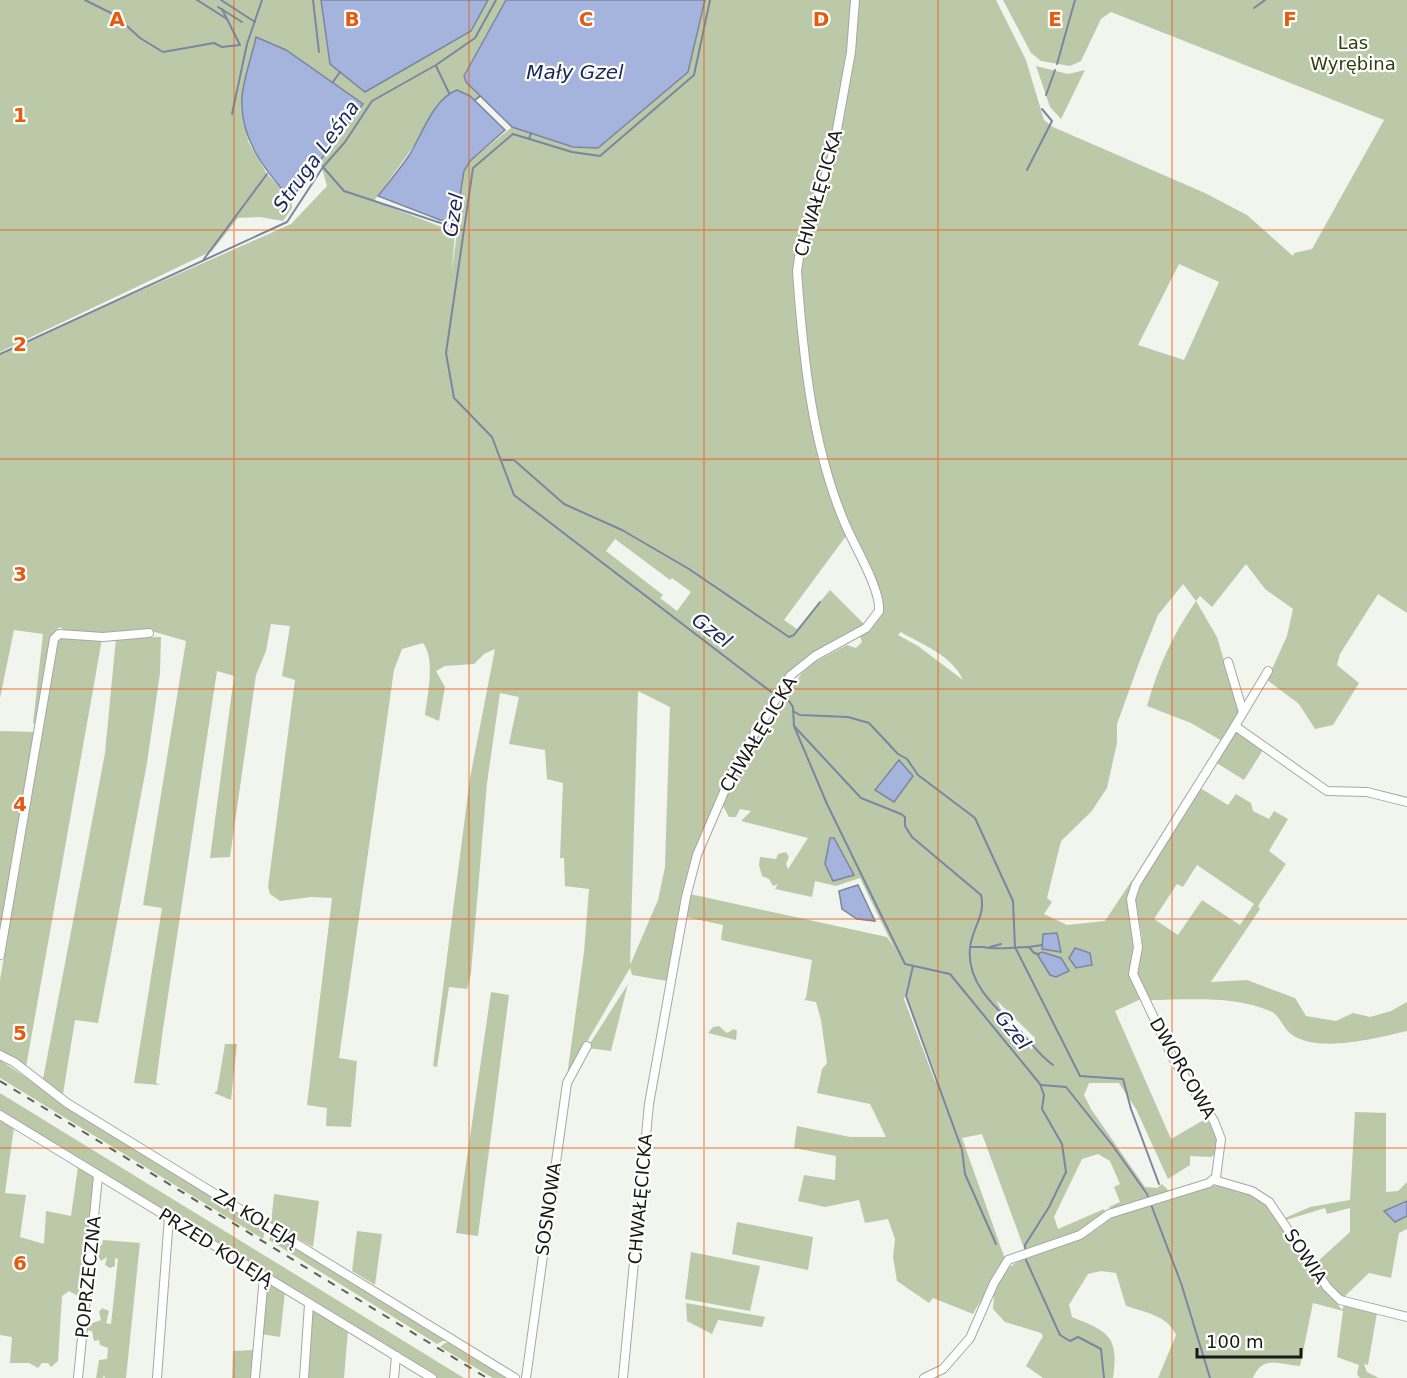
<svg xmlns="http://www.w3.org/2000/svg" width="1407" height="1378" viewBox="0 0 1407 1378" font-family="'DejaVu Sans',sans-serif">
<rect width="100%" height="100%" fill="#f2f5ee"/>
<!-- green -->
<g fill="#bcc9a9" fill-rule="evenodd">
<path d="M0,0H321L330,64L365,92L471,31L488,0H506L464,76L466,82L480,96L475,100L470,96L421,136L374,201L455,232L452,271L458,224L456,221L464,171L470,161L512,127L573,147L688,72L705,0H996L1026,60L1044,120L1053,127L1205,193L1247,215L1293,256L1294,253L1312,249L1384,120L1111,12L1101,19L1081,61L1070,66L1041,61L1031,53L1003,0H1407V613L1378,594L1340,654L1337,665L1359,683L1333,725L1315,729L1299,704L1267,680L1287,636L1293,609L1265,589L1246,564L1212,607L1200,596L1196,601L1217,637L1239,711L1222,741L1191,723L1147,706C1158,667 1173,634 1196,601L1183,584L1158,615L1139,663L1117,724V743L1107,788L1091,812L1061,841L1047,898L1052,902L1044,914L1067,925L1105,921L1132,880L1130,897L1134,936L1131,977L1141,999L1115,1011L1171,1139L1207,1118L1217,1139V1153L1211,1157L1190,1156V1165L1168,1179L1136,1109L1119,1083H1089L1084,1095L1091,1109L1145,1187L1157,1188L1162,1184L1170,1192L1112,1211L1109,1207L1120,1202L1114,1187L1120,1184L1110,1161L1098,1154L1082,1159L1054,1217L1058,1229L1104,1209L1105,1215L1081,1232L1025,1251L982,1134L962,1138L1005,1259L973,1314L933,1298L929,1303L897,1281L893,1257L895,1239L888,1219L865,1223L859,1200L825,1207L798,1201L804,1175L835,1180L836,1156L794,1148L797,1126L850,1137H886L870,1104L817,1093L822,1069L827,1063L821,1020L816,1002L804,1000L806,998L812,960L721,940L723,925L686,917L690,894L887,937L894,948L860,878L836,886L815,881L812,897L775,889L778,884L773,886L769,879L762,876L759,865L760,857L776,859L778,854L786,852L789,857L786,864L788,869L808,838L741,821L751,811L740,809L736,817H729L722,804L744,757L802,673L815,662L847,645L856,648L862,642L860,636L876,621L880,611L849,532L784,620L797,629L830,590L867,627L792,672L753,731L689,876L667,981L632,975L630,968L567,1076L584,952L589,889L565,886L564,858H560L563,783L547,779L545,750L509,744L519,697L500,693L487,783L471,973L467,989L449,987L437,1067L433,1066L470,778L495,649L484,654L474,664L445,666L436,671L445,687L439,721L425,715C427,696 436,660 423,643L402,649L394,670L339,1058L357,1061L351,1127L326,1126L327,1108L307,1105L332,898L311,897L280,901L270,894L268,887L295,680L282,676L290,626L271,624L266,651L256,675L230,857L210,858L234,676L217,671L163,1029L156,1083L160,1085L134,1083L162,908L143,905L186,641L148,630L115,635L66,632L60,627L55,631L57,635L36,725L33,723L43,634L14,630L0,698V353L291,224L327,186L320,162L362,105L286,50L256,37L242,97L248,141L267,174L291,199L292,208L283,221L260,217L238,218L212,251L0,352ZM1179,264L1219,282L1184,360L1138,345ZM615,539L670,580L672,578L691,592L677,611L660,598L663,595L606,551ZM901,632C922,645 952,655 963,680L918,646L898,635ZM638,691L670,707L665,867L658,900L630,965ZM899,760L894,801L875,791ZM912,968L906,996L939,1082L935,1081L904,999ZM996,1000L1035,1038L1032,1050L1012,1029Z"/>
<path d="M1036,66L1068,74L1085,70L1061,119L1050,107Z"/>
<path d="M161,637L160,673L147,763L98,1023L75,1020L63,1094L43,1079L105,753L116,638Z"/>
<path d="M58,639H102L26,1067L0,1051V980Z"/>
<path d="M0,731L36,732L0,937Z"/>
<path d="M1236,731L1263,750L1244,780L1215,762Z"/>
<path d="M1200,788L1228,805L1236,794L1251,803L1253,811L1269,819L1274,811L1288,819L1269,851L1286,864L1258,906L1260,909L1211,982L1247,980L1295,998L1306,1016L1336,1021L1353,1013L1370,1017L1391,1011L1407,1002V1031C1377,1038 1317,1054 1291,1034C1283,1028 1279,1014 1270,1011C1233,995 1187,1000 1148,1000L1137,977L1142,937L1135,900L1141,880ZM1197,865L1254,904L1240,925L1202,900L1178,935L1154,919L1177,884L1183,887Z"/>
<path d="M628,984L611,1051L587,1048Z"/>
<path d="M491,992L509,995L478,1236L456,1233Z"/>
<path d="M719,1026L727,1033L734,1029L737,1031L736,1040L708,1033L713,1027Z"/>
<path d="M225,1044H237L231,1100L214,1093L217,1091Z"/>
<path d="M0,1060L96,1125L266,1227L263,1239L0,1078Z"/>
<path d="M0,1093L464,1378H435L0,1113Z"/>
<path d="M1355,1112L1386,1113V1192L1398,1191L1407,1182V1229L1399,1233L1391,1278L1369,1273L1343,1298L1330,1286L1316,1263L1350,1232V1208L1327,1214L1325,1208L1286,1220L1285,1218L1310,1207L1350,1200Z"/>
<path d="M0,1118L14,1127L5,1193L26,1195L20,1237L44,1244L46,1211L71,1216L78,1167L94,1177L83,1299L69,1291L62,1296L58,1361L51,1367L48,1363H42L38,1368L29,1363H10L12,1337L0,1335Z"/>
<path d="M1210,1185C1223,1187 1240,1187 1252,1193C1271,1201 1324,1287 1342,1310L1344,1305L1377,1313L1368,1365L1364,1364L1367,1372L1379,1378H1360L1357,1374L1359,1365L1337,1357L1343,1311L1313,1303L1300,1366C1279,1365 1263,1354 1253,1378H1158L1176,1335C1168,1316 1145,1312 1126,1306L1116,1273L1101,1271L1088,1274L1069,1305L1072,1317C1109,1332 1119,1336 1113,1378H1043L1026,1366L1043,1336L1041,1333L1005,1322L993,1309L994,1295L1003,1273L1011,1266L1028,1255L1087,1236L1110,1219L1136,1207Z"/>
<path d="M274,1194L319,1201L313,1247L271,1224Z"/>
<path d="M737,1222L813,1237L808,1270L732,1254Z"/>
<path d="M357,1231L382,1234L375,1285L352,1271Z"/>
<path d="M272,1233L447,1339L437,1344L269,1240Z"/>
<path d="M103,1240L140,1243L126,1378H105L104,1375L103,1378H96L99,1360L107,1359L108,1348L100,1345L99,1340L94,1341L92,1331L86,1330L85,1326L101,1320L99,1312L102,1308L109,1311L106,1323L111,1324L118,1259L115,1258V1266L110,1268L105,1265L107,1257L101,1261L98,1256L94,1257L93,1246L102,1245Z"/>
<path d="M691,1252L760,1266L750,1311L685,1299Z"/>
<path d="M268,1282L285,1292L280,1337L260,1334Z"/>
<path d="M686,1303L765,1317L762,1327L718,1320L712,1334L687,1321Z"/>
<path d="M310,1308L348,1330L344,1378H306Z"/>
<path d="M453,1342L510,1378H493L440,1347L445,1343Z"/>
<path d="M254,1350L252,1378H232L233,1351Z"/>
</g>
<!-- water -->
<g fill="#a5b4dd" stroke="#7b86a1" stroke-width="1.5">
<path d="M321,0H488L471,31L365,92L330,64Z"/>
<path d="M506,0H705L688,72L598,148L573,147L512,127L466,82L464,76Z"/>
<path d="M256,37L286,50L363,104L291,199C265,171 239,138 242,96C244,77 252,56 256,37Z"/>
<path d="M457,90L470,96L505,130L470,161L464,171L456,221L440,220L378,196C389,182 400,169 410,154C422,134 434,98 457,90Z"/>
<path d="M899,760L913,776L894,802L875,790Z"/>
<path d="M830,838H834L854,875L833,881L825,864Z"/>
<path d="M858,885L875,921L857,919L842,909L839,891Z"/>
<path d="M1057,933L1061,952L1042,949L1043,934Z"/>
<path d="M1075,948L1090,953L1092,965L1076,968L1069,958Z"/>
<path d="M1042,952L1061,958L1069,971L1056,977L1050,975L1037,954Z"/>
<path d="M1407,1201V1216L1395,1222L1384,1211Z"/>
</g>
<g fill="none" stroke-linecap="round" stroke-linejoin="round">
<!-- stream -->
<g stroke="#7b86a1" stroke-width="2">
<path d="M85,0L115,15L140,38L163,52L214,43L222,47L240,45L222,9"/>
<path d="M197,0L227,19"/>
<path d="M221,0L255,22"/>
<path d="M313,0L319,52"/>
<path d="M710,0L694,75L600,156L572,152L513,134L473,168L446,353L454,398L492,437L514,495L770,691L789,701L793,707L794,726L827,804L905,964L950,974L1040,1084L1044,1095L1042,1109L1062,1144L1066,1172L1049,1207L1025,1245L1026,1260L1060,1335L1070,1341L1078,1337L1101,1349L1104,1378"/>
<path d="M218,7L242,22"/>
<path d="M1254,8L1265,0"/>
<path d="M1057,64L1075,0"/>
<path d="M436,66L449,93"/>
<path d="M333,82L340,72"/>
<path d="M1046,95L1055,70"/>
<path d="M475,100L480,96"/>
<path d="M232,114L247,44L262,0"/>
<path d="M529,139L531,133"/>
<path d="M323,167L344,191L462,230"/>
<path d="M1027,170L1052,121L1042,109"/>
<path d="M204,259L267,174"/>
<path d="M0,354L287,222L323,167L345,142L372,101L436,65L475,38L496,0"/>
<path d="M503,460H514L564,504L622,530L689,569L789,637L794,635L820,602"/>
<path d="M793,711L800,715L848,717L869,723L898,754L907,759L918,775L975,818L1013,901L1015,947L1080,1076L1123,1079L1131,1109L1159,1184"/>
<path d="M794,726L861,798L901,814L905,817V826L912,837L981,895C986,916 972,927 970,948C966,984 998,1010 1021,1032C1032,1044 1040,1056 1053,1065"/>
<path d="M970,947H984"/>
<path d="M983,947C998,950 1013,947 1029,947L1034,953L1039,954"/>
<path d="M990,947L1001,944"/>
<path d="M1029,947L1042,945"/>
<path d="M913,966L906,996L962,1150L965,1174L996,1244"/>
<path d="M1041,1085L1066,1087L1113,1146L1147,1194L1181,1283L1210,1378"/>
</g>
<!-- street casing -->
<g stroke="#a5a8a1" stroke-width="10">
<g id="street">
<path d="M1228,662L1243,712"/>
<path d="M1235,726L1268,671"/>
<path d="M0,955L54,639L59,634L103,637L149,633"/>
<path d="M0,1055L14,1062L67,1103L515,1378"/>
<path d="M0,1115L432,1378"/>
<path d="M1214,1180L1252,1191L1269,1202L1327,1287L1340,1300L1407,1317"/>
<path d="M78,1378L98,1176"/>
<path d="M157,1378L169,1217"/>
<path d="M255,1378L264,1276"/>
<path d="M304,1378L309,1304"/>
<path d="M394,1378L396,1356"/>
<path d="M526,1378L567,1083L587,1046"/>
<path d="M623,1378L649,1104L686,897L697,855L736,764L790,676L815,656L866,628L879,611C881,590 855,547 846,526C812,448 803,356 797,271L801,245L832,157L851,52L855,0"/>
<path d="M924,1378L943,1369L970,1338L994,1283L1008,1260L1080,1235L1109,1214L1209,1183L1216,1177L1221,1139L1214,1121L1174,1060L1133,974L1138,947L1131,899L1136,884L1235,726L1327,791L1367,792L1407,802"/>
</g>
</g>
<!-- street -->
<use href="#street" stroke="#fff" stroke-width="8"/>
<!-- rail -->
<path stroke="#5f605c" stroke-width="2" stroke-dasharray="8 8" stroke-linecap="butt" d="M0,1081L487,1378"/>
</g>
<!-- grid -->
<path fill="none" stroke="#e8590c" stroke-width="1.5" stroke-opacity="0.55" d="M234,0V1378M469,0V1378M704,0V1378M938,0V1378M1172,0V1378M0,230H1407M0,459H1407M0,689H1407M0,919H1407M0,1148H1407"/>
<g text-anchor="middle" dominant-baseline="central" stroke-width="4.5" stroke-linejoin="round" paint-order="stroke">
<!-- park labels -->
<g font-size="18" fill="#2e3d0d" stroke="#fff">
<text x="1353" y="42">Las<tspan x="1353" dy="21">Wyrębina</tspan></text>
</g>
<!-- street labels -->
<g font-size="18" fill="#181916" stroke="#fff">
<text transform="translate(818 193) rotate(-74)">CHWAŁĘCICKA</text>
<text transform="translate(758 734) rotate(-59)">CHWAŁĘCICKA</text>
<text transform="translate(1183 1068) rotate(60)">DWORCOWA</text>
<text transform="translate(640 1199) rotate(-85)">CHWAŁĘCICKA</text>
<text transform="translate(548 1209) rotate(-82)">SOSNOWA</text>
<text transform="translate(256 1218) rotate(31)">ZA KOLEJĄ</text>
<text transform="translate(216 1247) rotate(32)">PRZED KOLEJĄ</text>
<text transform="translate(1306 1256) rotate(56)">SOWIA</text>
<text transform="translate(88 1277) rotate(-84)">POPRZECZNA</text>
</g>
<!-- water labels -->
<g font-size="20" font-style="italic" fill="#1b285a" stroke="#fff">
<text x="575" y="72">Mały Gzel</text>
<text transform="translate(316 156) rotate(-54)">Struga Leśna</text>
<text transform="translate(453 215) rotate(-81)">Gzel</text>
<text transform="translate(712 630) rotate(37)">Gzel</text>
<text transform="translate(1013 1030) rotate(51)">Gzel</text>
</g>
</g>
<g font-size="20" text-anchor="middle" font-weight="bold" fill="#e8590c" stroke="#fff" stroke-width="4.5" stroke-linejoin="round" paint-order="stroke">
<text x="117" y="26">A</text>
<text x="352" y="26">B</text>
<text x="586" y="26">C</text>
<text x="821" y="26">D</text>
<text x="1055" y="26">E</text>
<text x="1290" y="26">F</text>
<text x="20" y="122">1</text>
<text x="20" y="351">2</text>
<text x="20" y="581">3</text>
<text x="20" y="811">4</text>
<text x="20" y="1040">5</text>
<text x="20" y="1270">6</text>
</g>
<!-- scale -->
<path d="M1197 1348v9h104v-9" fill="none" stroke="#181916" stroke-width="3"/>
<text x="1206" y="1348" font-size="18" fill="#181916" stroke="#ffffff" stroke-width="4.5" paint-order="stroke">100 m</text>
</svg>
